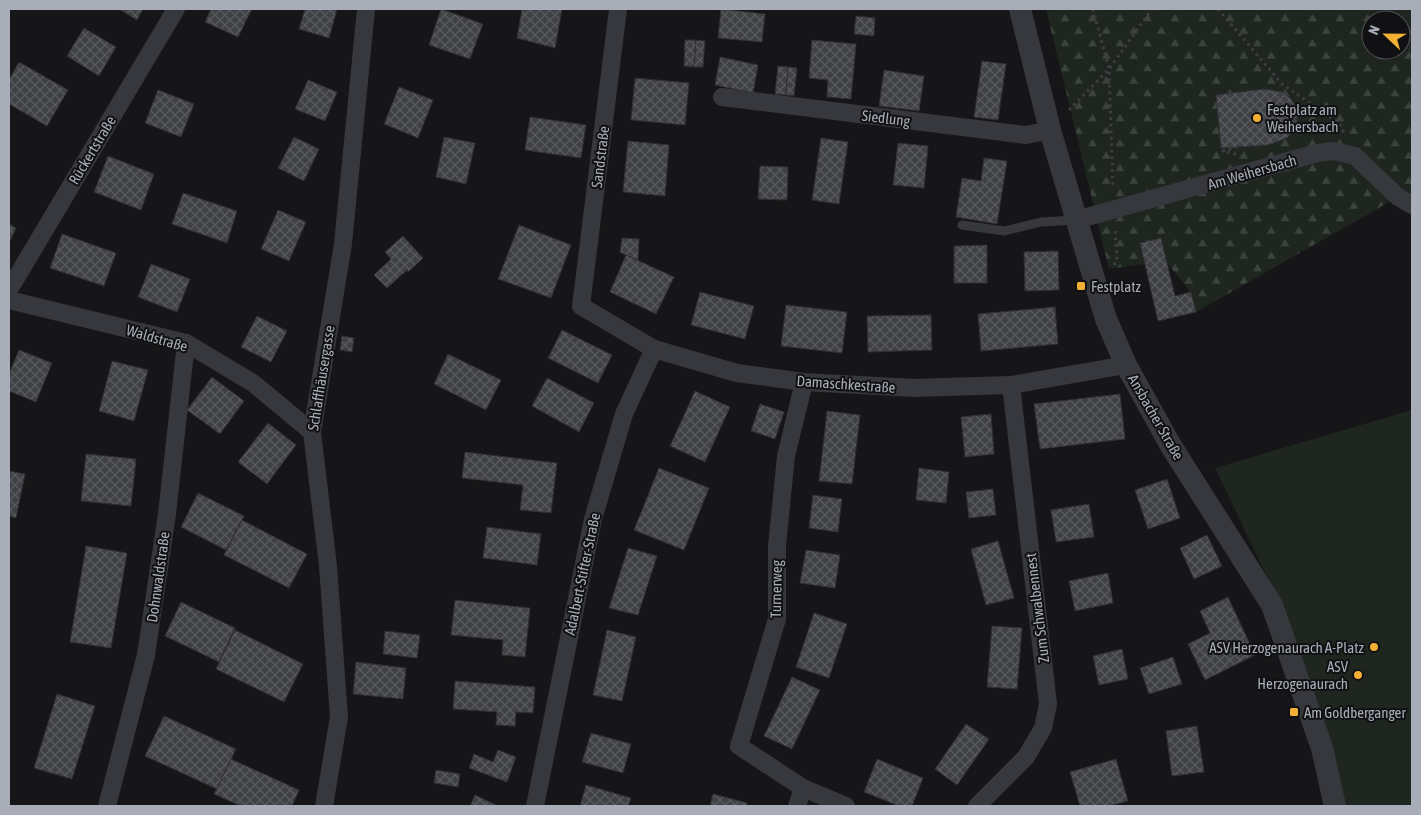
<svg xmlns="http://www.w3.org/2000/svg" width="1421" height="815" viewBox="0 0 1421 815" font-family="'Asap Condensed',sans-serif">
<defs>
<pattern id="forest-firs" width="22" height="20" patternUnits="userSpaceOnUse" patternTransform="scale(1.25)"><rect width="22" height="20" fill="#1e261f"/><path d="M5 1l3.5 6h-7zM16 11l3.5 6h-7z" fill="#3c433d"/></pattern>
<pattern id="building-cross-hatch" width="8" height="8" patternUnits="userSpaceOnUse" patternTransform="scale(1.25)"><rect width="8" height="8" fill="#404145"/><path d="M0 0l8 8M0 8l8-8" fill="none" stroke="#595a5e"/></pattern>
</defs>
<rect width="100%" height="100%" fill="#161618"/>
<!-- grass -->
<path fill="#1e261f" d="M1412,410V806H1345L1279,602L1215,468Z"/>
<!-- forest -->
<path fill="url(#forest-firs)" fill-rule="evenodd" d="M1046,9H1412V205L1398,197L1196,312L1191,292L1165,261L1109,269ZM1371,20H1401V50H1371Z"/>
<!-- building -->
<g fill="url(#building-cross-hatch)" stroke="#303034">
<path d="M119,9H143L137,20Z"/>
<path d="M211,9H252L238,37L205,22Z"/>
<path d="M305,9H337L329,38L299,29Z"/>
<path d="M441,9L483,24L470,59L429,45Z"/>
<path d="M522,9H562L555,48L517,38Z"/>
<path d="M721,9L765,14L762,42L718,38Z"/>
<path d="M856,16L875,18L874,36L854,34Z"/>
<path d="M84,28L116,47L99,76L67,56Z"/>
<path d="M685,40H696L694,67L684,66Z"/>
<path d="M696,40L705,41L703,67H694Z"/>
<path d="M812,40L856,44L851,99L827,97L828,80L809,78Z"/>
<path d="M720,57L758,65L753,93L715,85Z"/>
<path d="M982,61L1006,64L998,120L974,117Z"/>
<path d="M19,62L68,90L47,126L9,104V80Z"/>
<path d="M778,66L788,67L786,95L775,94Z"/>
<path d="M788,67L797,68L794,96L786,95Z"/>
<path d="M884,70L924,76L919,111L879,106Z"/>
<path d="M635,78L689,83L685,125L631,120Z"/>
<path d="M308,80L337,92L325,121L295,109Z"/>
<path d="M399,87L433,100L418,138L384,124Z"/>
<path d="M1264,89L1282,92L1290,98L1295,105L1297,114V123L1293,131L1287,138L1268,145L1221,148L1216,95Z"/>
<path d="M158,90L194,104L181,137L145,123Z"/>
<path d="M530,117L586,125L581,158L525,150Z"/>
<path d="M294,137L319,149L304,181L278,168Z"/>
<path d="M444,137L475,143L466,184L436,177Z"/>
<path d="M821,138L848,142L839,204L812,200Z"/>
<path d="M628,141L669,145L665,196L623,192Z"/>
<path d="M898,143L928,146L924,188L893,185Z"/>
<path d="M108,156L154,174L141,210L94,192Z"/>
<path d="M984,158L1007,161L997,224L956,217L962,178L981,181Z"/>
<path d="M760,166L788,167L787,200L758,199Z"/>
<path d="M183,193L237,211L227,243L172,224Z"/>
<path d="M278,210L306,222L289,261L261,249Z"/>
<path d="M9,224L16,228L9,243Z"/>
<path d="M519,225L571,245L551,298L498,279Z"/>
<path d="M62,234L116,253L104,286L50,268Z"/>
<path d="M403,236L423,258L408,272L407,270L387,288L374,275L391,259L385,252Z"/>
<path d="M622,238L639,239L638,261L620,252Z"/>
<path d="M1161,238L1175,296L1191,292L1196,312L1158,321L1140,243Z"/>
<path d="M987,245V283H954V246Z"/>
<path d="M1058,251L1059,290L1025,291L1024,252Z"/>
<path d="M626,255L674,277L656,314L610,292Z"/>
<path d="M151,264L190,279L177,312L138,297Z"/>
<path d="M700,292L754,306L745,339L691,325Z"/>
<path d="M786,305L847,312L842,353L781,346Z"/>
<path d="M1055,307L1058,344L981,351L978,314Z"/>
<path d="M931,315L932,350L868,352L867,316Z"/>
<path d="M257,316L287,331L271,362L241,347Z"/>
<path d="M562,330L612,355L598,383L548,358Z"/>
<path d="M342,336L354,338L352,352L340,350Z"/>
<path d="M19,350L52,363L36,402L9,391V374Z"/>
<path d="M448,354L501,380L486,410L434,384Z"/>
<path d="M112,361L148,370L134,421L99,411Z"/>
<path d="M212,377L244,401L220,434L187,410Z"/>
<path d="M547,378L594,403L579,432L532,406Z"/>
<path d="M695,391L730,407L705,462L670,446Z"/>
<path d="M1120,394L1125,439L1040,449L1034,404Z"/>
<path d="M760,404L784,412L775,439L751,431Z"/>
<path d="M827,411L860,415L852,484L819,481Z"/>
<path d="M991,414L994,454L965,457L961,417Z"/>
<path d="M268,423L296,445L267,484L238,462Z"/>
<path d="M465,452L557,463L551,513L520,510L523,485L462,478Z"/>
<path d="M86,454L136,459L131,506L81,501Z"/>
<path d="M659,468L709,488L684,550L634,530Z"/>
<path d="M919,468L949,472L946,503L916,500Z"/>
<path d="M9,471L25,474L16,518L9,516Z"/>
<path d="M1167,479L1180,518L1148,529L1135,490Z"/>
<path d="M993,489L996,515L969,518L966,492Z"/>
<path d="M198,493L244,516L226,550L181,527Z"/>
<path d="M813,495L842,499L838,532L809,528Z"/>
<path d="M1089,504L1094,537L1056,542L1051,510Z"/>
<path d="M242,520L307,554L289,588L224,555Z"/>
<path d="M487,527L541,534L537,565L483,558Z"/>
<path d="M1207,535L1222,566L1194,579L1180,548Z"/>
<path d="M998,541L1014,598L986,605L971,549Z"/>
<path d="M86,546L127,553L111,648L70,642Z"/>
<path d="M628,548L657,556L638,615L609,608Z"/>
<path d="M806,550L840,555L835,588L800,583Z"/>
<path d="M1108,573L1113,603L1075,611L1069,581Z"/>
<path d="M1228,597L1255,655L1205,680L1188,644L1210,633L1200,611Z"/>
<path d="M455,600L530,608L525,657L502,655L503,640L451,635Z"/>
<path d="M181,602L235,628L219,662L165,636Z"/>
<path d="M814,613L847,624L829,678L796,667Z"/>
<path d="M992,626L1022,628L1017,689L987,687Z"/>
<path d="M235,630L303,664L284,702L216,669Z"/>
<path d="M607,630L636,637L622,701L593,695Z"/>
<path d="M385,631L420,635L417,658L383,654Z"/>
<path d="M1122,649L1128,679L1099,685L1093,656Z"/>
<path d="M1173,657L1182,684L1149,694L1140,668Z"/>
<path d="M356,662L406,668L403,699L353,694Z"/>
<path d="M792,677L820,690L792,749L764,736Z"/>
<path d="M455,681L535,687L533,713L516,712L515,726L496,725L497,712L453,709Z"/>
<path d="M57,694L95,706L72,779L34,768Z"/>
<path d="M164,716L236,749L217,789L145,756Z"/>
<path d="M966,724L989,739L957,785L935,769Z"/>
<path d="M1197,726L1204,772L1172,776L1166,731Z"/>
<path d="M591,733L631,744L623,773L582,762Z"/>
<path d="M498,750L516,757L507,782L469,768L474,754L493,762Z"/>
<path d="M231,759L299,790L292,806H241L214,794Z"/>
<path d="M877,759L923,778L912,806H899L864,792Z"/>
<path d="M1116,759L1128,801L1109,806H1080L1070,772Z"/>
<path d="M436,770L460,774L458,787L434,783Z"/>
<path d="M586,785L631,798L628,806H580Z"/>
<path d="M713,794L747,803L746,806H710Z"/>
<path d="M475,795L498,806H470Z"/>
</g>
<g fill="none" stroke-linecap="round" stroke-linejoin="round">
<!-- path -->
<g stroke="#3d3f44" stroke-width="3" stroke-dasharray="2.5 4" stroke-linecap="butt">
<path d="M1093,9L1109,69L1113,189"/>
<path d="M1218,9L1282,84L1339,123L1344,133"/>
<path d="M1069,110L1109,69L1152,9"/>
<path d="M1236,154L1223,151L1237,147"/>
<path d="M1114,265L1117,261L1115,230"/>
</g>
<!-- service -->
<path stroke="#37383d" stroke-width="9" d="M962,225L1004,231L1041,222L1076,220"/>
<!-- minor -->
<g stroke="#37383d" stroke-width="18">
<path d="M618,9L581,306L654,349L737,373L804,382L914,388L1011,385L1126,365"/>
<path d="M722,97L1026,135L1050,130"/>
<path d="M1076,220L1317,153L1334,151L1355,156L1398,197L1412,205"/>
<path d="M9,290L176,9"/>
<path d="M9,300L186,343L253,383L312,432"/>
<path d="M803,788L846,806"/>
<path d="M107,806L146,655L167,514L186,343"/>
<path d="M324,806L339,717L328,566L312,432L343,244L366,9"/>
<path d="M535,806L593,519L624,414L654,349"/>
<path d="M797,806L803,788L739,746L777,619V546L786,456L804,382"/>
<path d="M977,806L1026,757L1043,728L1048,704L1011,385"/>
</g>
<!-- tertiary -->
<path stroke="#37383d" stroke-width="22" d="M1020,9L1050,130L1106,319L1126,365L1171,446L1272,605L1322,748L1335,806"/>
</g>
<!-- markers -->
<g fill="#f2b134" stroke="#111113" stroke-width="2">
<circle cx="1257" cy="118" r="5"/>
<rect x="1076" y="281" width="10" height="10" rx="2.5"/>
<circle cx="1374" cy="647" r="5"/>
<circle cx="1358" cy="675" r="5"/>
<rect x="1289" y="707" width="10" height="10" rx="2.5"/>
</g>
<g text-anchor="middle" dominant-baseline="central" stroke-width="4" stroke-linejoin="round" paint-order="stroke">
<!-- poi labels -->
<g font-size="15" fill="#a8adb8" stroke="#111113" text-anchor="start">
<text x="1267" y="109">Festplatz am<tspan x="1267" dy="17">Weihersbach</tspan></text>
<text x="1091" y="286">Festplatz</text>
<text x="1364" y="647" text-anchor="end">ASV Herzogenaurach A-Platz</text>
<text x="1348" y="666" text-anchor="end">ASV<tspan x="1348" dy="17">Herzogenaurach</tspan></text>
<text x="1304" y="712">Am Goldberganger</text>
</g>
<!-- street labels -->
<g font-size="15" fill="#a8adb8" stroke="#111113">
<text transform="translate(886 118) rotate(7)">Siedlung</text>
<text transform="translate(92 150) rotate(-59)">Rückertstraße</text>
<text transform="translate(600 157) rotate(-83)">Sandstraße</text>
<text transform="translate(1252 172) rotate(-16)">Am Weihersbach</text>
<text transform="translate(157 338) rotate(16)">Waldstraße</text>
<text transform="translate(321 378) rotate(-81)">Schlaffhäusergasse</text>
<text transform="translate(846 384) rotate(4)">Damaschkestraße</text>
<text transform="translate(1156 417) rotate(60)">Ansbacher Straße</text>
<text transform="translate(582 574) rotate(-78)">Adalbert-Stifter-Straße</text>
<text transform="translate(158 577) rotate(-82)">Dohnwaldstraße</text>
<text transform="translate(776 589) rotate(-89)">Turnerweg</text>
<text transform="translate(1037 608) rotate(-97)">Zum Schwalbennest</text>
</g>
</g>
<!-- border -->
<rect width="1421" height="815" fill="none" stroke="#a8adb8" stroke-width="20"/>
<!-- north arrow -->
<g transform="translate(1386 35) rotate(292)"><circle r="24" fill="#111113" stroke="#4d4f55"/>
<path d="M0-4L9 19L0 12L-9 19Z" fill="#f2b134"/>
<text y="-8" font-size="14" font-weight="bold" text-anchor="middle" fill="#a8adb8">N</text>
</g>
</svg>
